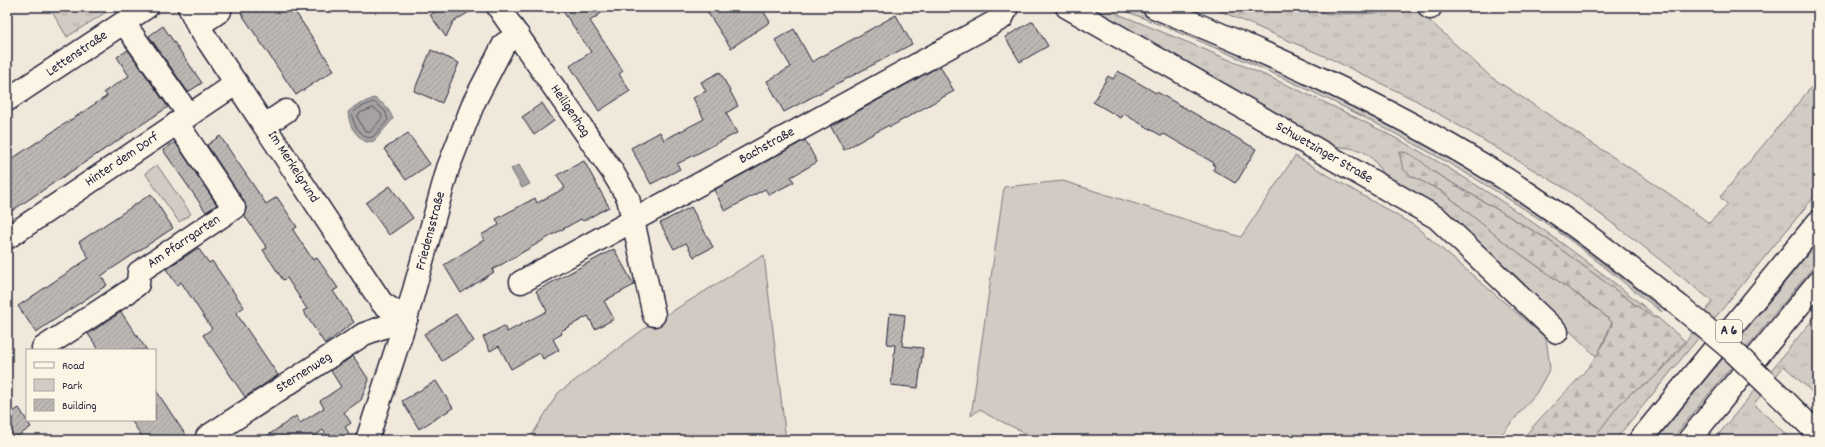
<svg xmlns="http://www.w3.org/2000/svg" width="1825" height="447" viewBox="0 0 1825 447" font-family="Dekko,sans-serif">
<defs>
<pattern id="grass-tufts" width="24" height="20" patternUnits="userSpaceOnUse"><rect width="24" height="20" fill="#d1cbc3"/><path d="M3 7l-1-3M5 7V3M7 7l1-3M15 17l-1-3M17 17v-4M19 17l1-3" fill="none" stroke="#b3aea8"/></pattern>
<pattern id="forest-firs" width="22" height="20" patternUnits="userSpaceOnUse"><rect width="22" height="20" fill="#d1cbc3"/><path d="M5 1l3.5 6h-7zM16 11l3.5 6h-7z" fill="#b3aea8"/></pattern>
<pattern id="building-hatch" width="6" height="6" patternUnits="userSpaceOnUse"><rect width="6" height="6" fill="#bcb7b3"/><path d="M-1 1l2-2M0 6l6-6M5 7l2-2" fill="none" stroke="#a19d9b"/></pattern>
</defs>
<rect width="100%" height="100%" fill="#efe8db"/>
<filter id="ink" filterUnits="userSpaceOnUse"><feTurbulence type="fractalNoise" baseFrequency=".025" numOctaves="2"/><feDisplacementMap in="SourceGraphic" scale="8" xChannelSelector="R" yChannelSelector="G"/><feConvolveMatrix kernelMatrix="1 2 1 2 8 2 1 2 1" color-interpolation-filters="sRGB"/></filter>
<g filter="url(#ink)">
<!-- grass -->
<g fill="url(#grass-tufts)" stroke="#7a767f">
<path d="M49,7H114L67,37Z"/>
<path d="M1083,7H1101C1216,54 1333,100 1440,163C1517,208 1589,261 1658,318H1653L1547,239L1432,171L1404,152L1410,175L1443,192L1522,255L1600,311L1612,322L1597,357L1554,316L1384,177C1369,146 1359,150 1327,145Z"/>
<path d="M1115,7H1128C1229,48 1330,90 1425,144C1491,181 1553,224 1613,271C1622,278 1659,305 1662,312C1621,282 1584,248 1541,220C1408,132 1264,65 1115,7Z"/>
<path d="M1211,7H1308L1328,14L1378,13L1402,7L1418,10L1491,77L1671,195L1709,223L1728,205L1720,197L1818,79V192L1615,440H1592C1604,424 1616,405 1631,393C1640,386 1649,382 1657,375C1678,355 1698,326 1712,301L1635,240L1566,189L1417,101L1331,59Z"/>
<path d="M1818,242V261L1671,440H1656Z"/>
<path d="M1818,313V394L1811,391L1784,366L1754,404L1792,440H1714Z"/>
</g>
<!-- forest -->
<path fill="url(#forest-firs)" stroke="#7a767f" d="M1399,152C1411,151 1423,163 1432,171L1547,239L1652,317L1658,318L1685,341L1658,374L1647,384L1632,392L1619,405L1592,440H1521C1531,429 1541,417 1552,406C1577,380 1602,358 1612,322L1600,311L1504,242L1443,192L1410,175L1403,169Z"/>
<!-- green -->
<g fill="#d1cbc3" stroke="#7a767f">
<path d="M1295,156L1415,226L1546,338L1550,368L1537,392L1497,440H1040L988,415L980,409L971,416L1004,187L1063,181L1241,237Z"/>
<path d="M157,165L191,214L179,222L145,173Z"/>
<path d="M764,255L786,440H529L558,393L648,326Z"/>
</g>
<!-- water -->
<g fill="#a6a2a2" stroke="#716f79">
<path d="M374,98C384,103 389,109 393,119L374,141L366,142C355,135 349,126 348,112L355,106Z"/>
<path d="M519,165L530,184L522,188L511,169Z"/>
</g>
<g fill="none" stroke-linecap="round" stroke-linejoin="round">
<!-- shore -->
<g stroke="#575564" stroke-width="1">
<path d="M374,102L385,111L388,120L373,137L368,138C359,133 353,125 352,114L357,109Z"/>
<path d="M374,108L381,114L382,118L369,133L363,129L357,116L360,113Z"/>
</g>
</g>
<!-- building -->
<g fill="url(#building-hatch)" stroke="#22223b">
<path d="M250,7H292L334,70L296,95L241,13Z"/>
<path d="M443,7H477L453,22L446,37L430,15Z"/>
<path d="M560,7H610L590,21L623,71L619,74L630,91L599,111L570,66L591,52Z"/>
<path d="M704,7H761L770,22L731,48Z"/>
<path d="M896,15L912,44L784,112L767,81L791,67L775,40L794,29L812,62Z"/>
<path d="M1033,21L1048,46L1020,62L1005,37Z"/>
<path d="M163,26L202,83L188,92L149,36Z"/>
<path d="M128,50L168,107L7,214V162L107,96L104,92L129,76L117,57Z"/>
<path d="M431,50L459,63L442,103L414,91Z"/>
<path d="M940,66L954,91L890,127L889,125L844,150L831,126Z"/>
<path d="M1118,71L1156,93L1157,92L1256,149L1238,180L1235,183L1213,170L1215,166L1213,165L1214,163L1164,134L1162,136L1124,114L1121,118L1093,102L1108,76L1113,79Z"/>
<path d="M720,72L738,106L726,113L737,133L677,164L680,169L651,184L631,148L660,132L664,140L704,119L693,98L706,91L701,82Z"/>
<path d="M542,103L554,121L534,135L522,117Z"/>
<path d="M408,133L430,164L406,180L384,149Z"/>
<path d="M220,136L266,204L277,197L297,227L293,230L313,260L317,258L338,288L333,291L354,322L325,344L303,311L307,309L287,278L283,280L263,250L267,248L244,215L246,208L244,201L207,145Z"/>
<path d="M805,140L817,162L791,177L794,182L769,195L765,189L725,211L714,190Z"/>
<path d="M175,142L217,205L206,212L163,150Z"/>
<path d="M584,161L609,207L583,221L581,219L554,234L492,270L494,272L461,293L444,265L484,240L481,235L499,225L496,219L535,198L537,203L565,188L557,175Z"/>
<path d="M390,186L413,218L389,235L366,203Z"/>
<path d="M151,194L173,228L101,276L107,285L36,332L18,306L89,258L79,242Z"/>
<path d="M691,207L713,247L694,257L686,243L674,249L660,223Z"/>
<path d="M198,248L209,263L212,261L244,307L236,313L278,375L245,397L203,335L212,329L181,282L177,285L166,269Z"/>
<path d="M614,249L634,285L604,301L614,319L595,329L588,316L561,331L562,334L553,339L559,350L543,359L540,353L511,369L499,346L490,351L483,337L504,326L507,332L547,311L536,291Z"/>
<path d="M121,312L131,327L147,350H99L88,334Z"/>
<path d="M890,313L905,315L902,346L923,348L918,388L891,385L895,345L887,344Z"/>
<path d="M456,314L474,341L442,361L424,334Z"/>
<path d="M353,356L369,380L361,400L344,412L351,423L345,427L349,433L339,440H330L323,430L311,439L312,440H261L296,416L300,423L324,408L320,401L341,387L331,371Z"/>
<path d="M436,381L453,408L419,429L402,401Z"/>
<path d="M155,389L189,440H144L131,420H155Z"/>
<path d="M19,408L31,427L12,440H7V416Z"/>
</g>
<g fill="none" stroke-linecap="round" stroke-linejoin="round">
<!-- minor casing -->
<g stroke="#22223b" stroke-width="25">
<g id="minor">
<path d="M189,7L198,26L382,303L406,319"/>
<path d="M498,7L612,171L628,198L654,315"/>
<path d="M1067,7L1437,218L1557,332"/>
<path d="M1430,7V8"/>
<path d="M124,23L189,115"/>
<path d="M198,26L220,11"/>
<path d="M7,100L147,7"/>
<path d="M265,125L286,111"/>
<path d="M7,238L237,83"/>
<path d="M521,282L1002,18L1007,7"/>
<path d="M43,348L128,292L138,284L139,272L234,208L177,123"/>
<path d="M207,437L364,334L406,319"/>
<path d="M367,440L406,319L448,168L474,102L504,44L518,35"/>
</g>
</g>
<!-- major casing -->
<g stroke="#22223b" stroke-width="25">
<g id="major">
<path d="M1154,7C1269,53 1382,103 1488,168C1556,209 1619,259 1682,308"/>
<path d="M1784,400L1818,434"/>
</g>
</g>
<!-- highway casing -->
<g stroke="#22223b" stroke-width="25">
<g id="highway">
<path d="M1640,440L1818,222"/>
<path d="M1689,440L1818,282"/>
</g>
</g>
<!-- minor -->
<use href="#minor" stroke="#fcf5e5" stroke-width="22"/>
<!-- major -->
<use href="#major" stroke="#fcf5e5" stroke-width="22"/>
<!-- highway -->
<use href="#highway" stroke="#fcf5e5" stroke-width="22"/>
<!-- major-bridge casing -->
<g stroke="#22223b" stroke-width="25" stroke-linecap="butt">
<path id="major-bridge" d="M1682,308L1733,351L1784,400"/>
</g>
<!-- major-bridge -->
<use href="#major-bridge" stroke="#fcf5e5" stroke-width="22"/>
</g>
</g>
<g text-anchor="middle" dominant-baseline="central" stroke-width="3" stroke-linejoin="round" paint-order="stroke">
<!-- shield labels -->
<rect fill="#fcf5e5" stroke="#63616e" stroke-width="1" x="1716" y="320" width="26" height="22" rx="3"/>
<g font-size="13" font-weight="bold" fill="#22223b">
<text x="1729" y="331">A 6</text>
</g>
<!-- street labels -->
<g font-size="14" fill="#22223b" stroke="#fcf5e5">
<text transform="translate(77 54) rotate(-34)">Lettenstraße</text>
<text transform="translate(570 111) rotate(56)">Heiligenhag</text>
<text transform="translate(767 146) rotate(-29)">Bachstraße</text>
<text transform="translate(1324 153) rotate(30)">Schwetzinger Straße</text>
<text transform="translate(122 160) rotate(-34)">Hinter dem Dorf</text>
<text transform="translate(293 167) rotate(57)">Im Merkelgrund</text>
<text transform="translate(431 231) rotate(-75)">Friedensstraße</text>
<text transform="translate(184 242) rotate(-34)">Am Pfarrgarten</text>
<text transform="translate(304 373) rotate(-33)">Sternenweg</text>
</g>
</g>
<!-- margin -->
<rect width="1825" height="447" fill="none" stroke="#fcf5e5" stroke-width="24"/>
<rect x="12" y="12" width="1801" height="423" fill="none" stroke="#22223b" stroke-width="1.5" filter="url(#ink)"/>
<!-- legend -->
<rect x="26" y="349" width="130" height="72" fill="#fcf5e5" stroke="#a5a1a1"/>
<rect x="34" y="362" width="20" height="6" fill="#fcf5e5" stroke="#a5a1a1"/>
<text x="62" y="369" font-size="12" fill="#22223b">Road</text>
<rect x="34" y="379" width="20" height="12" fill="#d1cbc3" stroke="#a5a1a1"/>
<text x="62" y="389" font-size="12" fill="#22223b">Park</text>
<rect x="34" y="399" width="20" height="12" fill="url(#building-hatch)" stroke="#a5a1a1"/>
<text x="62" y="409" font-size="12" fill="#22223b">Building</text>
</svg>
